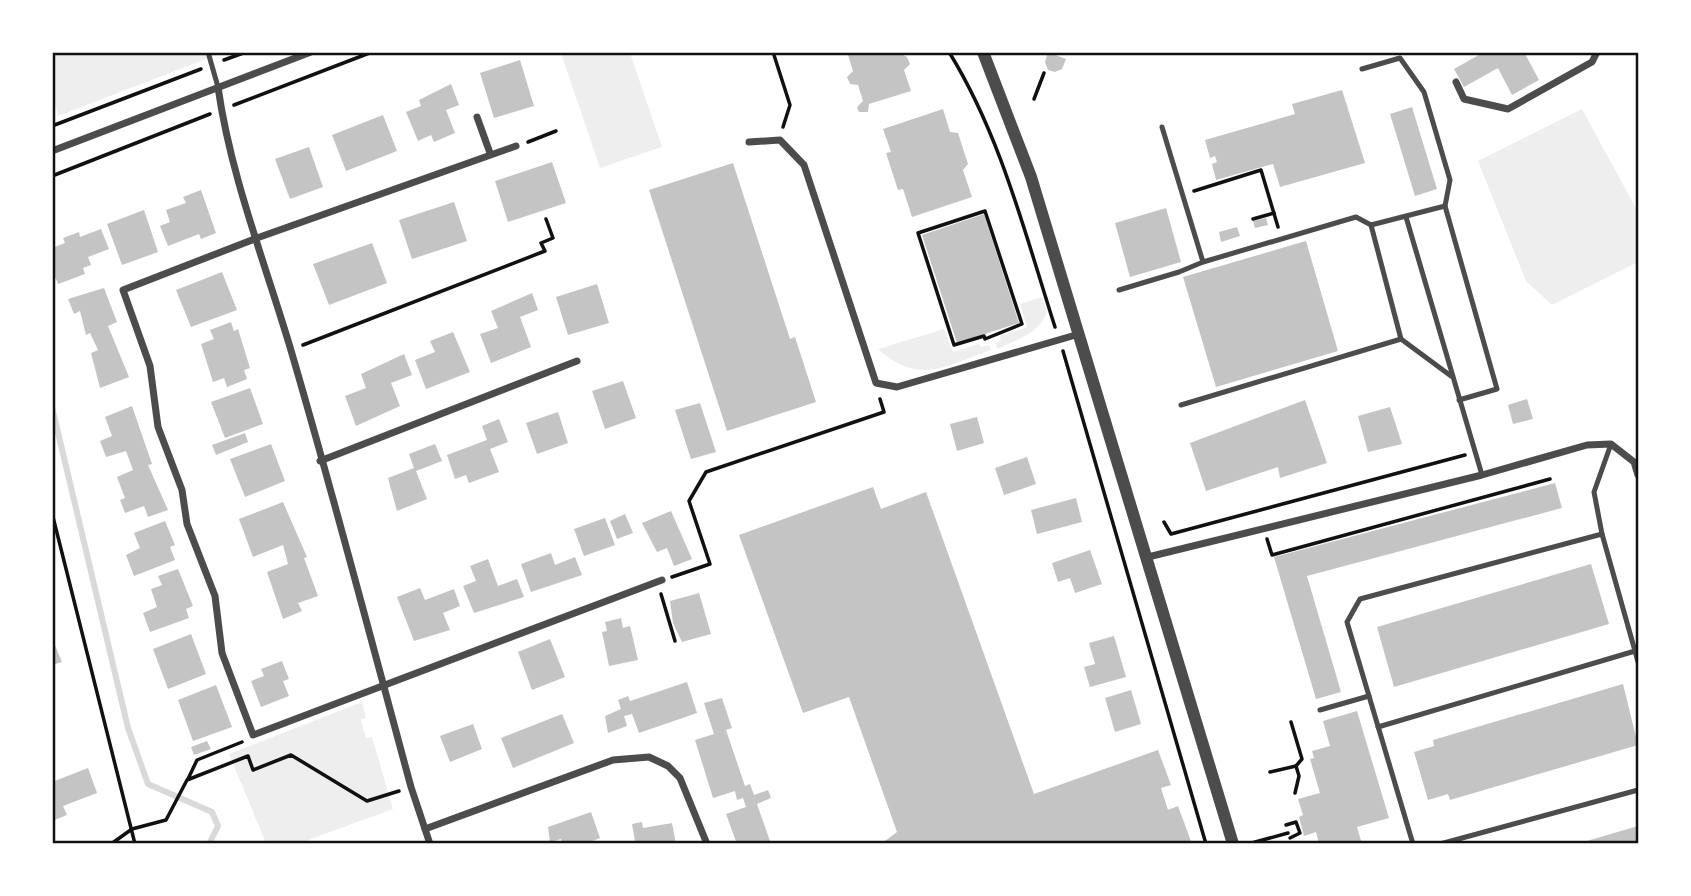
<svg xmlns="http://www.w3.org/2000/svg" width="1691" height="896" viewBox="0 0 1691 896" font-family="'Golos Text',sans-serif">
<rect width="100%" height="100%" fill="#fff"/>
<!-- green -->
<g fill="#eee">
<path d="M52,53H222L58,116L53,95Z"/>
<path d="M561,53H630L662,147L600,168Z"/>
<path d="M1582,109L1638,212V262L1552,305L1526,281L1478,161Z"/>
<path d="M1042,297L1047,312C1039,334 1017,340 997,349L996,343L1001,340L1000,336L1027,327L1020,304Z"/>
<path d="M944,329L953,352L979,344L981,347L989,345L991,350C945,366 919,386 878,349Z"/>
<path d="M362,702L366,718L361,720L366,738L372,737L393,809L300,843H266L229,754Z"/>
</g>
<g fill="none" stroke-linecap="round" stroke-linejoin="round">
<!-- stream -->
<path stroke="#d9d9d9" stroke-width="6" d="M52,407L128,728L148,784L212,812L218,826L209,844"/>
</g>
<!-- building -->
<g fill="#c4c4c4">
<path d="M847,52H898L907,57L910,64L904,70L911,91L869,104L868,112H859L857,107L863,101L858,85L850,84L847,77L853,71Z"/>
<path d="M1048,52L1066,59L1062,69L1055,72L1048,70L1045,62Z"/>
<path d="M1484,52H1524L1539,80L1512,95L1498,68L1464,87L1454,69Z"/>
<path d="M520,60L534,106L494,118L480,73Z"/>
<path d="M451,84L459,105L446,110L455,133L434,142L431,135L418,141L406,112L421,106L419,100Z"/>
<path d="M1342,90L1365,163L1280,187L1273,164L1216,180L1212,164L1217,162L1215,156L1210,158L1205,140L1295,114L1292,104Z"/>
<path d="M1412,107L1437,189L1415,196L1390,114Z"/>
<path d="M943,109L950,132L958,133L968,164L963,170L972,197L912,217L903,189L898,190L886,153L891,152L883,129Z"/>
<path d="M383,115L397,151L346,171L332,135Z"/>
<path d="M309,147L323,187L290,199L275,159Z"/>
<path d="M552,162L566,203L508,222L495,181Z"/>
<path d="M733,163L790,339L795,337L816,402L727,431L649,190Z"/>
<path d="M201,190L216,233L201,239L199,234L168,246L160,226L170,222L166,210L186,203L183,197Z"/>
<path d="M454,202L467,241L412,259L399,220Z"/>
<path d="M1166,208L1181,262L1130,277L1115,223Z"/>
<path d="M144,210L158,252L122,265L107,224Z"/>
<path d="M984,214L1019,323L957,343L922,235Z"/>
<path d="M1266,218L1268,225L1255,228L1253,221Z"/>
<path d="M1237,227L1240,236L1221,242L1219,232Z"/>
<path d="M101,229L109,249L88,257L91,265L83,268L85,274L58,284L52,270V248L65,243L63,238L79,232L80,237Z"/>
<path d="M1306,241L1338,351L1216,387L1183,277Z"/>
<path d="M372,243L387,283L329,305L313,264Z"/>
<path d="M222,272L237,310L191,327L176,290Z"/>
<path d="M597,284L609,323L568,335L556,297Z"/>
<path d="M104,288L117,322L108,326L129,377L100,388L91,353L98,350L90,333L86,335L80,311L74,314L68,299Z"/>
<path d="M532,293L538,310L520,317L531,347L491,363L480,334L498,328L491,311Z"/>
<path d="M231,322L234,331L238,329L250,368L244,370L247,379L227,387L224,378L213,382L201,344L214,339L210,330Z"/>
<path d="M453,332L470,372L426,389L415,360L435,352L430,341Z"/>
<path d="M404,354L412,375L391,383L400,406L356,426L345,396L366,388L361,374Z"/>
<path d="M623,381L636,418L605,429L592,391Z"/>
<path d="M250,388L263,424L225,438L211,402Z"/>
<path d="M1527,399L1533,419L1513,424L1508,405Z"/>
<path d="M1305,400L1327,463L1280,478L1278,467L1206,491L1190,443Z"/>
<path d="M700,403L716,452L691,459L675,410Z"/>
<path d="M132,406L152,464L148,465L168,510L148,517L144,506L125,513L120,500L125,498L117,477L133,470L126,451L106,457L100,441L112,436L105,417Z"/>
<path d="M1390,407L1402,444L1368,452L1358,416Z"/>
<path d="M558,412L568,443L537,454L526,423Z"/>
<path d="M977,417L984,443L957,451L950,424Z"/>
<path d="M499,419L508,442L490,449L499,472L469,483L466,475L455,479L447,455L487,440L482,426Z"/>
<path d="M245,433L248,442L216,455L212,445Z"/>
<path d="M271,444L285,481L245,497L230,459Z"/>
<path d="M435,444L442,461L416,471L427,499L397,511L388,478L414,468L409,454Z"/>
<path d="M1027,457L1036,484L1004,495L995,468Z"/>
<path d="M1555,483L1562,508L1307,576L1341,692L1316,699L1274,557Z"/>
<path d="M873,487L881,509L926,492L1034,794L1158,750L1171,785L1161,788L1168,810L1178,806L1192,844H881L897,832L849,697L803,713L739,535Z"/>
<path d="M1076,498L1082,522L1037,534L1031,510Z"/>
<path d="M283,502L307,557L304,558L318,596L298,603L302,611L283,619L267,572L288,564L283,545L253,557L239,519Z"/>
<path d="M671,511L692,559L674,566L667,548L657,552L642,523Z"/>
<path d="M625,514L633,533L617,539L610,521Z"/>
<path d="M605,518L615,545L584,556L574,529Z"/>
<path d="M165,521L175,545L170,547L175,560L134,576L126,555L140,548L134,533Z"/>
<path d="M1090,550L1102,584L1075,593L1070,578L1058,582L1052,563Z"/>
<path d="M551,553L555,565L575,557L582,575L531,592L521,564Z"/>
<path d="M488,559L498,586L517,579L524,597L474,613L463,586L476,581L470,566Z"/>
<path d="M1591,564L1609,624L1394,687L1377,627Z"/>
<path d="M178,569L193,606L186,609L189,618L150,632L143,613L157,607L151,589L162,585L158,576Z"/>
<path d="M420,588L425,600L454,589L460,606L443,613L450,630L414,641L397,597Z"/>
<path d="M699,593L711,634L682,642L673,623L670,601Z"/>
<path d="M621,618L623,628L630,626L638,660L609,666L602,632L607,631L605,622Z"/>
<path d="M191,634L206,674L168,689L153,649Z"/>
<path d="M1114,636L1126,677L1090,687L1084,667L1095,664L1089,643Z"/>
<path d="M52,638L62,662L52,665Z"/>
<path d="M550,639L565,677L532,690L518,652Z"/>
<path d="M282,661L289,679L283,681L289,696L261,707L251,681L264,676L261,669Z"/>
<path d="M687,682L697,713L639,733L632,714L624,716L627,726L608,733L605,716L621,709L618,700L628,696L630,701Z"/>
<path d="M1623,684L1638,745L1450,800L1448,794L1428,800L1414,752L1434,746L1433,740Z"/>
<path d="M216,685L232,727L193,741L178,700Z"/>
<path d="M1131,690L1141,724L1115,732L1105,698Z"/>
<path d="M722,698L732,728L726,730L745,786L750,784L754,795L768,790L771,798L757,804L771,844H737L726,814L746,807L743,798L737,800L735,791L713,798L695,740L714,734L704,703Z"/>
<path d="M1357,711L1389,818L1357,827L1362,844H1319L1316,832L1304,836L1299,817L1303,815L1298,799L1320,793L1310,759L1314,758L1312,751L1330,746L1323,721Z"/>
<path d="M562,714L574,743L513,768L501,738Z"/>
<path d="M473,724L482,749L450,762L440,736Z"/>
<path d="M207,741L211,749L194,755L191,747Z"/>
<path d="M88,768L97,793L63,806L67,815L52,821V782Z"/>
<path d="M591,812L600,838L585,844H563L561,839L550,842L548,827Z"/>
<path d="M642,822L643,828L672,823L676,844L635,841L632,824Z"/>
<path d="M1638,826V844H1580V843Z"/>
</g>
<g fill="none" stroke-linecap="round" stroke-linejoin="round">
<!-- path -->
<g stroke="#111" stroke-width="3.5">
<path d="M773,52L790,105L783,127"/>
<path d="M949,52C1001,136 1025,234 1055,327"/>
<path d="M224,60L246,52"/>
<path d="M1034,99L1044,73"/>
<path d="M234,105L372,52"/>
<path d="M52,126L201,69"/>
<path d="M528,142L556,131"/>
<path d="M52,176L210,114"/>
<path d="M1194,191L1261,170L1278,227"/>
<path d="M985,211L1022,324L985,339L984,336L954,345L918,233Z"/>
<path d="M1253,219L1274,213"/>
<path d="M303,345L545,251L541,243L553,238L546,219"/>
<path d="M1063,351L1206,844"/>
<path d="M52,513L135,844"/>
<path d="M1164,522L1171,534L1465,455"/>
<path d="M1267,539L1272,555L1550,479"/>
<path d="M672,577L710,564L689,501L706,472L884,412L880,399"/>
<path d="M661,594L675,641"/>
<path d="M1291,722L1302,759L1296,766L1299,776L1295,793"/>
<path d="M1270,772L1296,766"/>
<path d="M188,779L197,760L242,742"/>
<path d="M1286,825L1296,822L1300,833L1290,838"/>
<path d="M111,844L132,829L166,820L187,780L248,756L253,770L291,755L367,801L399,791"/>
<path d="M1248,844L1288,833"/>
</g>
<!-- service -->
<g stroke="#4c4c4c" stroke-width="5">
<path d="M208,52L218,87"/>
<path d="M1362,69L1400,58L1424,92L1450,180L1445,206"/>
<path d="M1162,127L1203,262L1356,217L1371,225L1445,206L1497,389L1459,400"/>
<path d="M1406,217L1482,475"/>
<path d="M1371,225L1401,339L1451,376"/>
<path d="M1119,290L1179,272L1203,262"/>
<path d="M1181,405L1401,339"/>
<path d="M1602,534L1594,492L1611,444"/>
<path d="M1320,710L1369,696"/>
<path d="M1378,727L1635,651L1638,662"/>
<path d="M1413,844L1347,622L1360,599L1602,534L1635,651L1638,653"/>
<path d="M1440,844L1638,790"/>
</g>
<!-- minor -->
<g stroke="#4c4c4c" stroke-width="7">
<path d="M1456,82L1464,99L1508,109L1592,62L1597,52"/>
<path d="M218,87C230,174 265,263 290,347C333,493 371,640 411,787L430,844"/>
<path d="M477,117L490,153"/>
<path d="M749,142L780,140L804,165L876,383L897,387L1079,334"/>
<path d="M516,146L257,238L123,290L150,366L158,427L182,490L187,524L215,596L222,653L253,735L662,580"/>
<path d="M52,151L311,52"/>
<path d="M320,461L577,361"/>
<path d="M1148,557L1482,475L1587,445L1611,444L1634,462L1638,475"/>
<path d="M425,829L613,760L649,757L668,766L680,778L707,844"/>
</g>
<!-- tertiary -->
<path stroke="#4c4c4c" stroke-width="12" d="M983,52L1031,177L1233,844"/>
</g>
<!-- border -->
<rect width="1691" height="896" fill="none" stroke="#ffffff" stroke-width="108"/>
<rect x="54" y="54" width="1583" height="788" fill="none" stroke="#111" stroke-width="2.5"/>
</svg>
